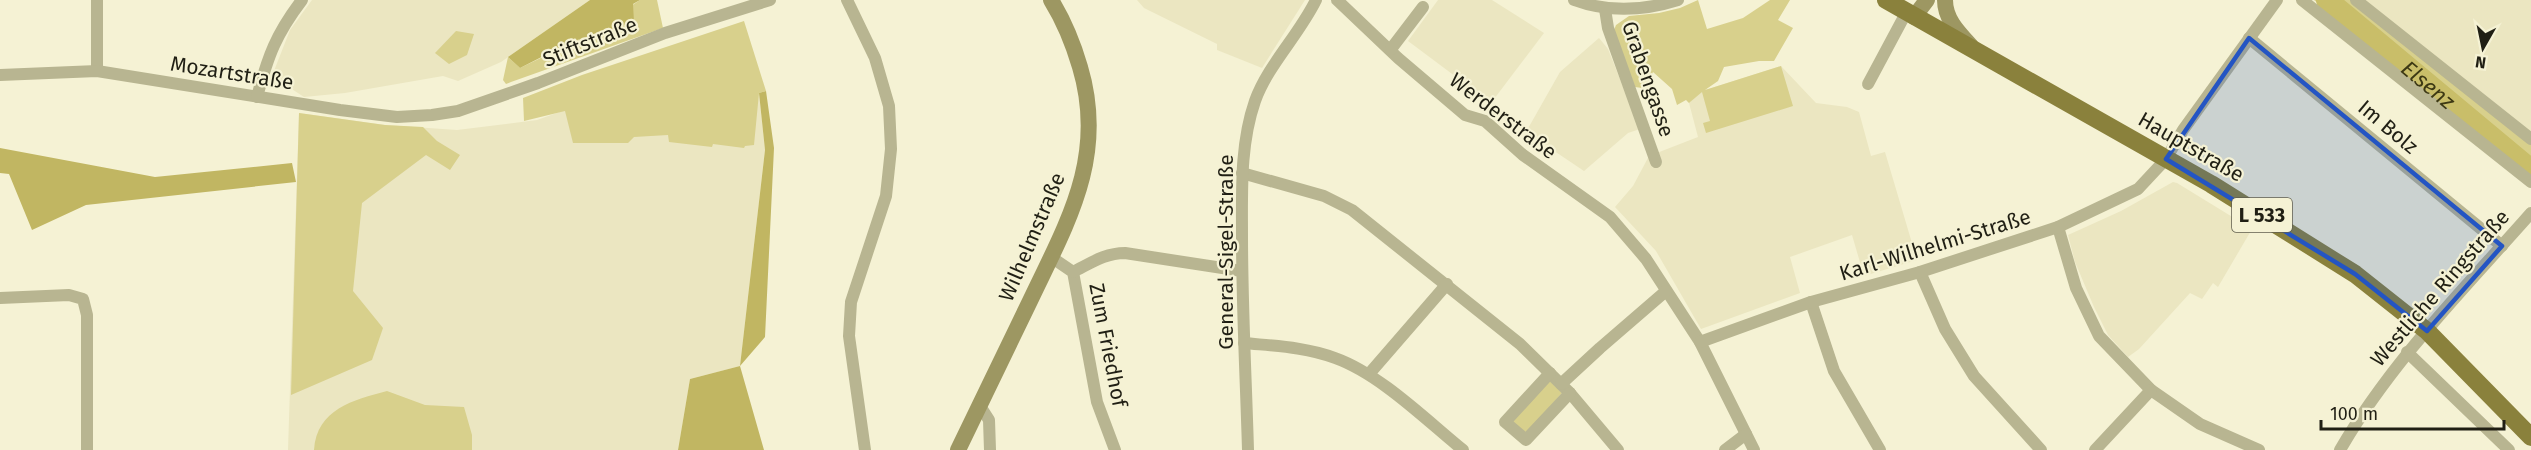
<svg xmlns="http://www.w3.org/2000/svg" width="2531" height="450" viewBox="0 0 2531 450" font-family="'Fira Sans',sans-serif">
<rect width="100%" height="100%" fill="#f5f2d4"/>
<!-- built -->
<g fill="#ebe6c1">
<path d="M312,0H590L501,62L458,81L443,76L345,93L304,97L272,76L290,30Z"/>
<path d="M1137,0H1305L1262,68L1217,50V44L1144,8Z"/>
<path d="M1438,0H1492L1544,33L1491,103L1408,41Z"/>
<path d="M2363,0H2531V135Z"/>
<path d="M1599,38L1608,49L1640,129L1628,133L1584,171L1526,132L1560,72Z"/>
<path d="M1781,66L1816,103L1847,107L1859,112L1871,156L1885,152L1917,260L1864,276L1852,235L1790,257L1800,293L1701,329L1656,251L1615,207L1633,186L1649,156L1698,137L1689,103L1702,91Z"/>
<path d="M759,93L765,150L740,366L690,379L678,450H288L299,113L385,125L457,130L537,120L565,110Z"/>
<path d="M2173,182L2177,183L2252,229L2218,287L2213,283L2202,299L2190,293L2139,349L2128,357L2108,335L2094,307L2075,262L2068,235L2121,211Z"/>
</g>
<!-- green -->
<g fill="#d8d08c">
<path d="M640,0H657L663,28L511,82L506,84L503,80L508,57L520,68L584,37Z"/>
<path d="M1698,0L1707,29L1743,18L1770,0H1790L1778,20L1793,28L1774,61H1759L1724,67L1718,81L1705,90L1781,66L1793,106L1706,133L1703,123L1710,121L1702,92L1689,103L1686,100L1677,105L1672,89L1653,72L1648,83L1642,88L1635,87L1614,30L1616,25L1629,16L1659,13L1680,8Z"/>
<path d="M2314,0H2363L2531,135V176Z"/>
<path d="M744,21L766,91L759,93L754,145L745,146L744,148L713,144L712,147L669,142L668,135L634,137L628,143H573L565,111L524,121L523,98L582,75Z"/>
<path d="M456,31L474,34L467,55L449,64L435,53Z"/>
<path d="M299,113L385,125L423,127L437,141L460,155L450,170L426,155L362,203L353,291L383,328L372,360L291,395Z"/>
<path d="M1550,381L1562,393L1526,434L1512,421Z"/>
<path d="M387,391L425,405L464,407L472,435V450H314C317,409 353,400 387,391Z"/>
</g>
<!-- forest -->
<g fill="#c1b662">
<path d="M590,0H640L633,4L634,22L571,42L520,68L508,57Z"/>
<path d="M766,91L774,148L765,337L740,366L764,450H678L690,379L740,366L765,150L759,93Z"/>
<path d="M0,148L155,177L292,163L296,182L86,205L32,230L9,174L0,173Z"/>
</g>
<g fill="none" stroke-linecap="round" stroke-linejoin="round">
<!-- river -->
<path stroke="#c9be69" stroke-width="22" id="s1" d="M2327,0L2531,170"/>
<!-- street -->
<g stroke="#b8b591" stroke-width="12">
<path d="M847,0L875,58L889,106L891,149L886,196L851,302L849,336L865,450"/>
<path d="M1337,0L1398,58L1465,115L1485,121L1523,155L1610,217L1646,259L1700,342L1754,450"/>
<path d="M1574,0C1609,13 1643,11 1678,0"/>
<path d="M2302,0L2531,182"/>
<path d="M2356,0L2531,139"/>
<path d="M1605,9L1608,28L1656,162"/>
<path d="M2249,38L2502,246"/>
<path d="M1391,49L1423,7"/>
<path d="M97,71V0"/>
<path d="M0,75L97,71L340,110L397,117L432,115L458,111L538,83L665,33L770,0"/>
<path d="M1868,84L1906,13"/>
<path d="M257,97C268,56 276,34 302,0"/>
<path d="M1242,173L1324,196L1352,210L1520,344L1570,393L1618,450"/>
<path d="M2058,227L2076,288L2099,336L2151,390L2200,424L2259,450"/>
<path d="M1051,257L1073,272L1097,402L1115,450"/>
<path d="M1073,272C1091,263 1105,253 1125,253L1242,271"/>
<path d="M1920,272L1945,329L1974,376L2041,450"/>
<path d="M0,298L69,295L83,299L87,315V450"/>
<path d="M1811,302L1834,371L1880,450"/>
<path d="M1700,342L1811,302L1920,272L2058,227L2138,189L2166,159L2183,130L2277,0"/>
<path d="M1244,343C1275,346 1306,347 1335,358C1380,374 1426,420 1463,450"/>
<path d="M2407,352L2509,450"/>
<path d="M1550,373L1505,422L1526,440L1570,393"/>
<path d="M1369,374L1447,284"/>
<path d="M1561,384L1600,348L1666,291"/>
<path d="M980,406L989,420L990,450"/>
<path d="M1248,450C1246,379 1242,308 1242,236C1242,191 1240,144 1255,101C1268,65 1299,35 1316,0"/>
<path d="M1725,450L1746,434"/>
<path d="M2095,450L2151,390"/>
<path d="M2340,450C2391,362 2464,289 2531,213"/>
</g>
<!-- secondary -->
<g stroke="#9d9762" stroke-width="16">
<path d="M1945,0C1945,19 1958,32 1971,46"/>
<path d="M1914,17L1927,0"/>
<path d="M958,450C982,401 1006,351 1030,301C1067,223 1107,157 1080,67C1073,43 1064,21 1051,0"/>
</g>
<!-- primary -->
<path stroke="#8a813c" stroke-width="18" d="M1886,0L2211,184L2355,274L2427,331L2531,437"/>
</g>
<!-- marked area -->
<path fill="#2455c3" fill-opacity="0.2" stroke="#2455c3" stroke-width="4.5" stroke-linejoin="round" d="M2249,38L2502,246L2427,331L2355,274L2166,159Z"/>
<g text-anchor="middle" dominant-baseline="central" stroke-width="4.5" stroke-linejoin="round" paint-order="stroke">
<!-- shield labels -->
<rect fill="#f5f2d4" stroke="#605e4e" stroke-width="1.5" x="2232" y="198" width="60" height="34" rx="4.5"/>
<g font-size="20" font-weight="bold" fill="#201f14">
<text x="2262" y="215">L 533</text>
</g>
<!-- street labels -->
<g font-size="21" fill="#201f14" stroke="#f5f2d4">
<text transform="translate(590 42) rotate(-22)">Stiftstraße</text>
<text transform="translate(232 73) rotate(9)">Mozartstraße</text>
<text transform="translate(1648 79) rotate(71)">Grabengasse</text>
<text transform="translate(1503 116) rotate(37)">Werderstraße</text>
<text transform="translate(2388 127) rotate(40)">Im Bolz</text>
<text transform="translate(2191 147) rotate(30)">Hauptstraße</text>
<text transform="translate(1032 237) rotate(-67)">Wilhelmstraße</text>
<text transform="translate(1935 245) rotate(-17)">Karl-Wilhelmi-Straße</text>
<text transform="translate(1226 252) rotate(-90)">General-Sigel-Straße</text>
<text transform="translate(2440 288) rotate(-49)">Westliche Ringstraße</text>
<text transform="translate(1108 345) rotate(79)">Zum Friedhof</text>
</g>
<!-- water labels -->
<g font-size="22" font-style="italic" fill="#3d3914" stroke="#f5f2d4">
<text stroke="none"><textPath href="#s1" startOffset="132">Elsenz</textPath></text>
</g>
</g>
<!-- north arrow -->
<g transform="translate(2483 48) rotate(189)" stroke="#f5f2d4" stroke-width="4.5" paint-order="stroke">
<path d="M0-4.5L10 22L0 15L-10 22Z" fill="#201f14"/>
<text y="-9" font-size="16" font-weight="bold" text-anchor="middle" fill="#201f14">N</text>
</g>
<!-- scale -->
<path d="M2321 420v9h183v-9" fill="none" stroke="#201f14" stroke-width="3"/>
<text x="2330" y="420" font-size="18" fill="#201f14" stroke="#f5f2d4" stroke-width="4.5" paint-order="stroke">100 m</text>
</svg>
